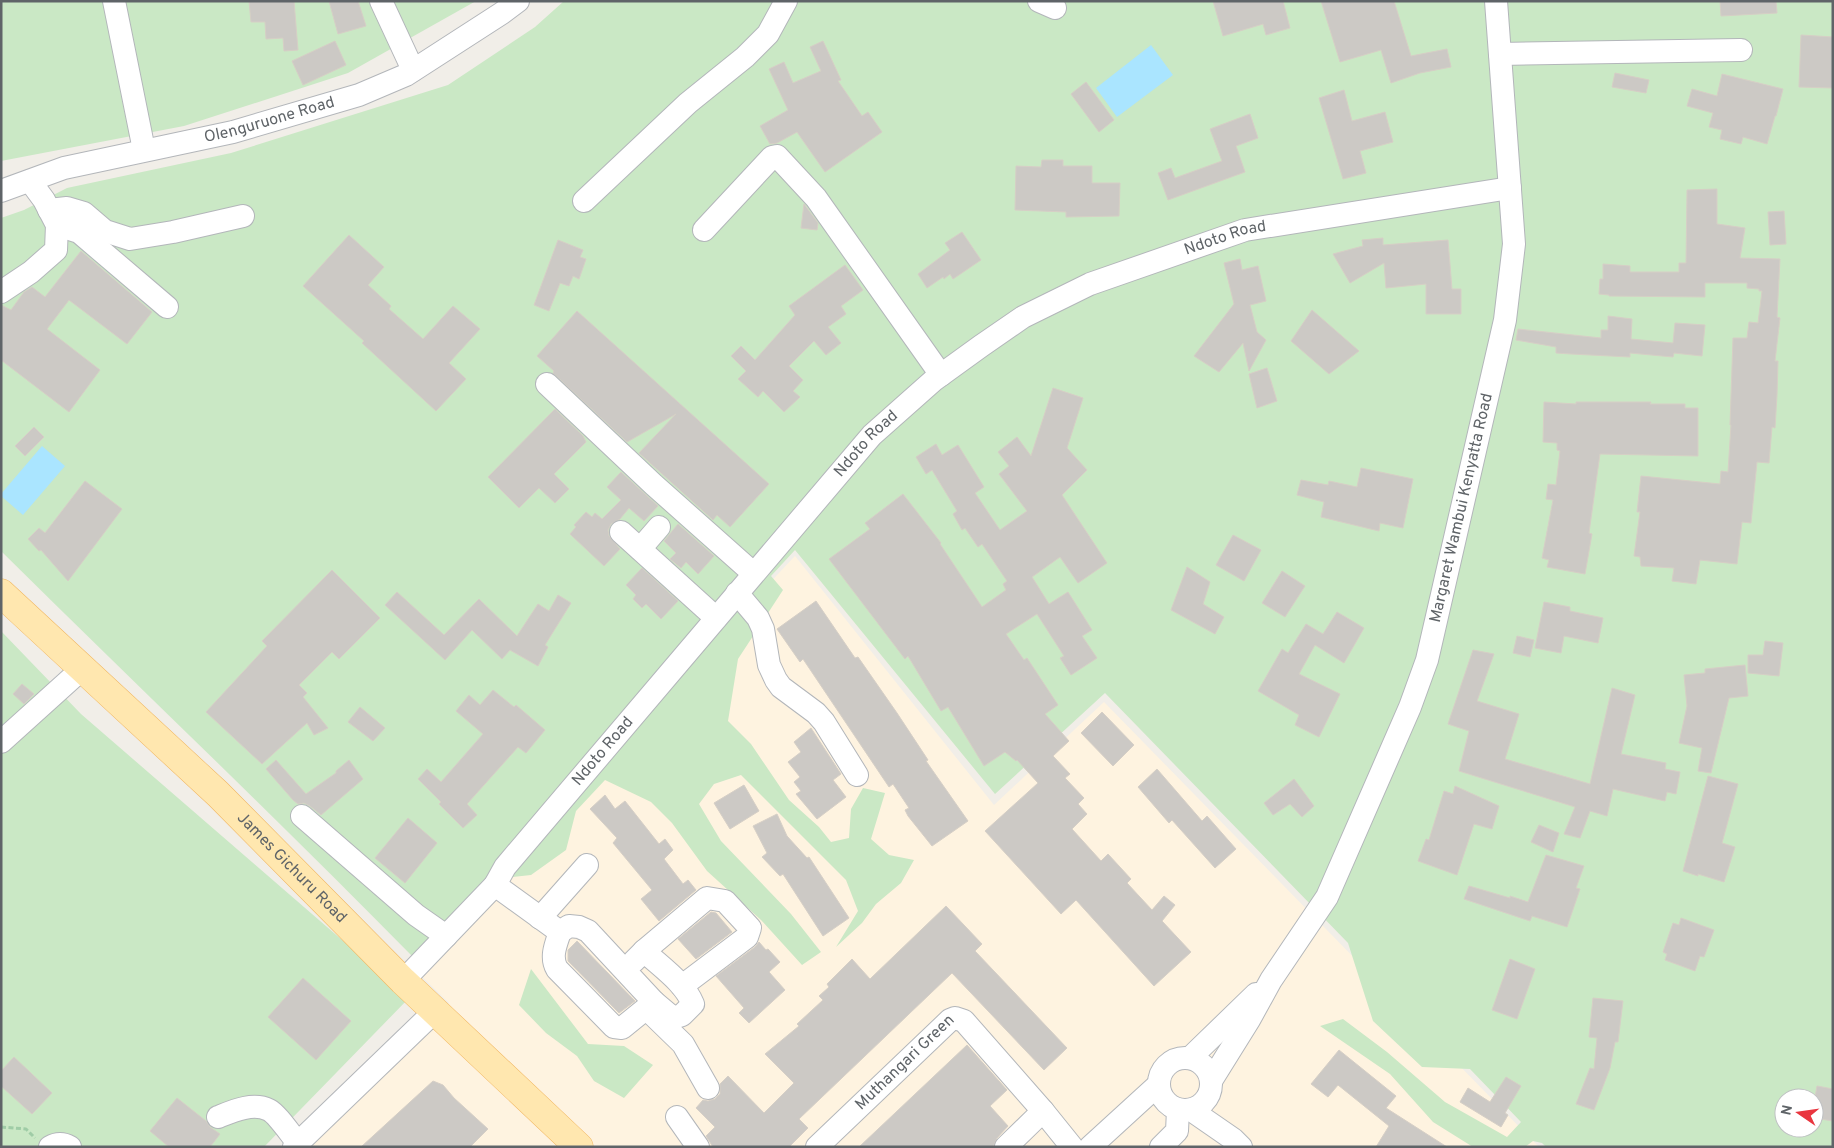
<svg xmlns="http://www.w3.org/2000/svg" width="1834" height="1148" viewBox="0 0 1834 1148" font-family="Overpass,sans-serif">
<rect width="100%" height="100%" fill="#f1eee8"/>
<!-- commercial -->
<path fill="#fef3e0" d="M795,556L994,805L1104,702L1539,1147H304L449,1003L410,965Z"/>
<!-- green -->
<g fill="#cae8c5" fill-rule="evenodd">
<path d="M1,1H476L348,73L184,126L1,161Z"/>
<path d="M564,1H1833V1147H1546L1542,1143L1533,1141L1525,1147H1473L1433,1122L1390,1074L1320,1026L1343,1019L1387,1052L1445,1102L1507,1137L1521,1122L1470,1069L1422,1067L1373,1021L1348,943L1105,693L995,794L795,550L771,576L783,590L738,659L728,721L751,744L789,800L819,827L831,842L849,838L851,809L863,788L885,793L871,839L889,855L914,860L901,883L876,904L862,923L836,947L858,911L846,880L741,775L714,784L699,804L721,841L791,914L821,952L802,965L761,920L707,871L672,823L651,802L605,780L576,811L566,850L531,875L484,880L412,956C278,819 138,687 1,551V218L24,210L67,188L231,153L448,85L535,27ZM1784,1098H1814V1128H1784Z"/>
<path d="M1,631L81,714L409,998L264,1147H1Z"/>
<path d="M531,969L588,1044L624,1046L653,1065L624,1098L594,1081L577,1056L546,1033L519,1005Z"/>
</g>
<!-- water -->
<g fill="#aae5ff">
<path d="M1151,45L1173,75L1117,117L1096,88Z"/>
<path d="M42,446L65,466L23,515L1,496V494Z"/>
</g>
<!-- building -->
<g fill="#ccc9c5" stroke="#d6cfc6">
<path d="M249,1H294L298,50L284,51L283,38L266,39L265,22H251Z"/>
<path d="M329,1H358L366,26L338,34Z"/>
<path d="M1213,1H1283L1290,28L1266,35L1263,24L1223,36Z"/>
<path d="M1321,1H1394L1411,56L1447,49L1451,67L1420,73L1391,83L1381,50L1340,62Z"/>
<path d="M1720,1H1776L1777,13L1721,16Z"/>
<path d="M1801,35L1833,37V88L1799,87Z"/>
<path d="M335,41L346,65L303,85L292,61Z"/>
<path d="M823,41L841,80L838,81L862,116L868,112L882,132L825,172L797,132L777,143L770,144L760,126L788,110L769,69L784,62L793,83L821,71L810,47Z"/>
<path d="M1615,73L1649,80L1646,93L1612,87Z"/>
<path d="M1722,74L1783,89L1776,116H1775L1767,144L1743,137L1741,144L1720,139L1722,130L1709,127L1713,113L1687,106L1692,89L1717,96Z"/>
<path d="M1086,82L1114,120L1099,132L1071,94Z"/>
<path d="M1344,90L1352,121L1385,112L1393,142L1360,151L1366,173L1343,179L1319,98Z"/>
<path d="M1250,114L1258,138L1236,146L1245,172L1168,200L1158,173L1171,168L1175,178L1222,161L1210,129Z"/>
<path d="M1042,160H1063V166H1092V183H1120L1119,216L1066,217V212L1015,210L1016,166L1041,167Z"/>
<path d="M1717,189V224L1745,228L1740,258L1780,259L1777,317L1780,318L1775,361H1778L1777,395L1775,428L1772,427L1769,463L1757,462L1751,523L1742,522L1737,564L1700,560L1696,584L1672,581L1674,568L1641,566L1640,557L1634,556L1640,512H1637L1641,476L1720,484L1721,471L1728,472L1731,425H1730L1733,338H1747L1749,322L1758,323L1762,291H1759V289L1747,288V283H1705V297L1609,296V295L1599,294L1600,279H1603V264L1630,266V272H1679V263H1686L1687,190Z"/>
<path d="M804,204L818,223L817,230L801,228Z"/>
<path d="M1784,211L1786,244L1770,245L1768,212Z"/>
<path d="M962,232L981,260L953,279L950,274L944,279L943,277L927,288L918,274L950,250L945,243Z"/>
<path d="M349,235L384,267L368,285L391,306L389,309L423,339L453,306L480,329L449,363L466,379L436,411L362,343L364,341L303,286Z"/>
<path d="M1383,238V245L1448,240L1452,289H1461V314H1426V284L1386,288L1384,263L1350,283L1333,254L1363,246L1362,240Z"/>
<path d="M558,240L583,250L580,257L586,259L579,279L573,276L569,286L560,283L549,311L534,305Z"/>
<path d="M81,251L152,312L127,344L69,300L47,329L100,370L69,412L1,360V305L11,310L24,292L32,287L45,297Z"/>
<path d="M1240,259L1242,270L1258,266L1266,301L1250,305L1257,332L1266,340L1249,371L1243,343L1219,372L1194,356L1234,304L1224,263Z"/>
<path d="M845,265L863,290L841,306L846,314L828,327L841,343L826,355L814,341L789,366L803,380L793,391L800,397L784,412L763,391L758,397L738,379L746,371L731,356L741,346L755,360L795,315L789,306Z"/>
<path d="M1312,310L1359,351L1329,374L1291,341Z"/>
<path d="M577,311L769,484L730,527L717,515L713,520L639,453L676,414L627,442L553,373L554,371L537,356Z"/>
<path d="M1608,316L1632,319L1631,339L1673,343L1675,323L1705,325L1702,356L1674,353L1673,357L1630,353V357L1571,354L1556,353V347L1516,340L1518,329L1601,338V330H1608Z"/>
<path d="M1267,368L1277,401L1257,408L1249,374Z"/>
<path d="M1053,388L1083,398L1067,448L1087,470L1062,495L1107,563L1078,583L1060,557L1032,577L1049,604L1068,592L1092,630L1082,636L1097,658L1071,675L1060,658L1064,656L1037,614L1006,634L1024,660L1027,658L1058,705L1045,714L1069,741L1053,756L1070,774L1065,778L1084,798L1078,804L1087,814L1072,829L1101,861L1108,854L1131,879L1127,883L1152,910L1164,896L1175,905L1162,921L1191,952L1154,986L1076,900L1061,914L985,831L1038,783L1017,760L1016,761L1005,752L984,766L948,707L941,711L908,656L905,659L829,559L870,529L865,523L903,494L941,543L940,544L982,607L1006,590L1003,584L1007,581L982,544L978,547L965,528L962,530L953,514L957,511L932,470L926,474L916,457L936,444L942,455L958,445L984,487L975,493L1000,530L1027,511L999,474L1009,466L998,452L1017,437L1031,456Z"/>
<path d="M1544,402L1576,404V402H1651L1650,404H1685V408H1698V456L1600,454L1589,533L1592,534L1585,574L1547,567L1549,560L1542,558L1553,500L1546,499L1548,484L1556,485L1560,451L1557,450V443L1543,442Z"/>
<path d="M555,409L583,436L586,442L554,474L569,489L555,503L539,488L519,508L488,477Z"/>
<path d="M34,427L44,437L25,456L15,446Z"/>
<path d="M1361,468L1413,479L1403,528L1380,523L1379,531L1321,517L1324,502L1297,495L1301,480L1328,485L1329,481L1357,487Z"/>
<path d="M621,472L658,506L644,521L629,508L620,519L611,524L608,530L609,536L620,549L604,566L570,534L576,527L574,525L586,512L592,517L595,513L602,519L621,500L607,487Z"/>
<path d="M85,481L122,509L68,581L41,550L39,551L28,539L39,528L45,533Z"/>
<path d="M678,524L714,556L698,574L686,562L681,568L670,559L676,553L664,541Z"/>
<path d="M1233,535L1261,550L1244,581L1216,565Z"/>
<path d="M1187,567L1210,582L1203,604L1224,617L1215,634L1171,610Z"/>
<path d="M642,568L678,601L661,619L646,604L642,608L633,599L636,595L626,585Z"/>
<path d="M332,570L380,618L339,659L332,652L299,685L307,693L303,697L328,728L314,735L307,723L262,764L206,712L267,646L262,641Z"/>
<path d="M1282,571L1305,586L1285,617L1262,603Z"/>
<path d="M397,592L444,635L479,599L517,636L538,604L549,611L558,595L571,603L545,645L548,647L538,666L510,650L502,659L472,630L445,660L385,605Z"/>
<path d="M816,601L855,658L858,657L897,713L928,760L926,761L968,821L932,846L908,816L905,810L909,808L893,784L889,787L803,659L800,662L777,629Z"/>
<path d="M1544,602L1570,607V611L1603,618L1598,643L1564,636L1561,653L1535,648Z"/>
<path d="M1337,612L1364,628L1344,663L1315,645L1299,674L1340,694L1319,737L1295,725L1299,715L1258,691L1282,649L1288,653L1306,624L1323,634Z"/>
<path d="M1517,636L1534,640L1530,657L1513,653Z"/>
<path d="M1765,641L1783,643L1779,676L1748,673V655H1763Z"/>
<path d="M1473,650L1494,654L1477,701L1519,714L1505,759L1590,784L1612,688L1635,695L1621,754L1666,763L1665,769L1680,772L1676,794L1667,792L1665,801L1613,789L1607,816L1590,811L1580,838L1564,834L1575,807L1459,771L1469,731L1448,724Z"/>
<path d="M1745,665L1748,696L1729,698L1711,773L1698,771L1702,748L1679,743L1687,706L1684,675L1705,673V669Z"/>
<path d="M22,684L34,694L24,704L13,694Z"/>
<path d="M493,690L514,707L516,705L545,730L526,753L518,747L467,804L477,815L463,828L439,804L441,802L418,779L427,769L441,782L483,734L456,711L469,695L480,705Z"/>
<path d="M360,707L385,728L373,741L348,722Z"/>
<path d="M1102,712L1134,745L1113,766L1081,733Z"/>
<path d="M811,728L841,774L833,780L846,797L817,819L796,794L801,791L794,782L800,777L788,762L801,752L794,742Z"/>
<path d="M276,760L306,794L336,773V771L349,760L363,779L321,815L310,806L304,803L298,804L293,800L266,769Z"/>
<path d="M1157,769L1202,821L1207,816L1236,849L1215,868L1172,820L1169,823L1138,787Z"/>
<path d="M1708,776L1738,784L1722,843L1735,847L1724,882L1698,874V876L1683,871Z"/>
<path d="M1294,779L1314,806L1302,817L1290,804L1273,815L1264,803Z"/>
<path d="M744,785L759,811L730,829L714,803Z"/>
<path d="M1455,786L1499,806L1492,829L1474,824L1457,875L1418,861L1426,839L1429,840L1444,791L1453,794Z"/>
<path d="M605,795L615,809L625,801L659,844L665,839L673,850L664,859L683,884L688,880L696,890L659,921L641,899L652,890L613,843L617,838L590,809Z"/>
<path d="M777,814L787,836L807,858L809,857L849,918L823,936L783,874L780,876L762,857L767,853L753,826Z"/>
<path d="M408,818L437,843L405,883L375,858Z"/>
<path d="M1539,825L1559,833L1553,852L1531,842Z"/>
<path d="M1546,855L1584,866L1576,888L1580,889L1567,927L1532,916L1530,921L1464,899L1469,886L1510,898V896L1528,902Z"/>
<path d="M946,906L982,944L975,951L1067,1048L1044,1070L952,973L799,1119L808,1128L789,1147H713L706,1136L715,1127L696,1108L703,1100L708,1101L715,1099L720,1094V1084L728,1076L764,1113L794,1083L765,1054L799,1026L797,1024L823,1000L819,996L829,987L827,984L852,959L870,979Z"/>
<path d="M711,912L716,913L732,932L696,959L678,939Z"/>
<path d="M1681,918L1714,930L1704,957L1700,956L1695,971L1665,960L1667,954L1663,952L1673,923L1679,925Z"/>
<path d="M577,941L635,1001L619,1013L568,961V950Z"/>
<path d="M759,942L766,950L768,949L780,962L769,972L785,990L749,1023L739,1013L744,1008L716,976L755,947Z"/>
<path d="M1510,959L1535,969L1517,1019L1492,1010Z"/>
<path d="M303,978L351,1021L316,1060L268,1017Z"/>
<path d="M1593,998L1623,1001L1618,1042H1615L1610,1068L1594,1110L1576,1104L1590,1068L1594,1069L1597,1038L1589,1037Z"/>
<path d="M967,1045L1007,1090L990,1106L1008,1126L997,1138L993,1147H859Z"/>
<path d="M1339,1050L1396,1096L1386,1108L1447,1147H1376L1389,1126L1338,1085L1328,1097L1311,1084Z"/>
<path d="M14,1057L52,1093L32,1114L1,1086V1071Z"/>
<path d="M1506,1077L1521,1086L1505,1113L1508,1115L1501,1127L1460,1102L1468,1088L1490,1102Z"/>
<path d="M433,1081L443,1085L454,1098L488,1129L470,1147H361Z"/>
<path d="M1817,1086L1833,1089V1121L1814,1118V1103Z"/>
<path d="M177,1098L206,1121L210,1127L220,1134L210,1147H169L150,1131Z"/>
</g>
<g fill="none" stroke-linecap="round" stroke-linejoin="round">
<!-- minor casing -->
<g stroke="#b3b6ba" stroke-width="24">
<g id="minor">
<path d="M114,1L144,150"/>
<path d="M381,1L413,70"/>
<path d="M1039,1L1055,8"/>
<path d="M1500,54L1741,50"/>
<path id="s1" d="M1,191L64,168L233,132L359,95L406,75L502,13L518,1"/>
<path d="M584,201L688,103L745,57L768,34L786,1"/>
<path d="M49,210L67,208L84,213L105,231L130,239L173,232L243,216"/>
<path d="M57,225L79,232L167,307"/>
<path d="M704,230L772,157L777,156L816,198L941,375"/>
<path d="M1,292L31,272L56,250L57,225L44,200L30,181"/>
<path d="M547,384L654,485L753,573"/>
<path d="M621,532L716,618"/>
<path d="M640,549L659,527"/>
<path d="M737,593L758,618L763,629L769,665L776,680L781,687L816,713L824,722L857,775"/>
<path d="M1,742L83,668"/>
<path d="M302,816L416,915L446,936"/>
<path d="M495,885L560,932"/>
<path d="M540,918L587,865"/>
<path d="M569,926L579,927L588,931L654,1002L622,1028L614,1027L557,969C550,957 556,944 560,932Z"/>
<path d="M644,951L707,898L725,901L750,928L747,937L682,986"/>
<path d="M634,961L644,951C661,967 684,982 693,1004L682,1015L673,1018L654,1002"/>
<path id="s2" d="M403,981L495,885L505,867L872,435L934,380L981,346L1023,317L1090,284L1245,230L1510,188"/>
<path d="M650,1012L683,1044L708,1088"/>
<circle cx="1185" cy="1084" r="26"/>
<path d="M1190,1058L1256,994"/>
<path id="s3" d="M1211,1081L1249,1020L1271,980L1327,897L1410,707L1427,660L1505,320L1514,244L1496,1"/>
<path d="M1191,1110L1233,1139L1241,1147"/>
<path d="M218,1117C233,1111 253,1102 269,1110C277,1114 291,1135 298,1143"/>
<path d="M677,1117L698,1147"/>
<path d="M50,1147C57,1143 63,1143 70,1147"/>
<path d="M294,1147L435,1011"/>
<path id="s4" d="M817,1147L950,1020L955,1018L964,1021L1043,1111L1072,1147"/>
<path d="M1006,1147L1043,1111"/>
<path d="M1090,1147L1159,1084"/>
<path d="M1161,1147L1177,1131L1178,1110"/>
</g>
</g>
<!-- major casing -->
<g stroke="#f1b661" stroke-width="29">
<g id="major">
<path id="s5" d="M1,593L218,794L403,981L579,1147"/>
</g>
</g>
<!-- path -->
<path stroke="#9fcca6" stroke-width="3" stroke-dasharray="5 2.5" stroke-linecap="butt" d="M1,1127L26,1129L35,1138"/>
<!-- minor -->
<use href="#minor" stroke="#fff" stroke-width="22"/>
<!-- major -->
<use href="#major" stroke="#ffe7af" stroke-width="28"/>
</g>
<g text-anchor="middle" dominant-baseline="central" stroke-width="4" stroke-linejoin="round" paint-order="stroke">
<!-- street labels -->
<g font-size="16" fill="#5f6468" stroke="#fff">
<text stroke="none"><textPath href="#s1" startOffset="278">Olenguruone Road</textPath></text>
<text stroke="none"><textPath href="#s2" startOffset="1130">Ndoto Road</textPath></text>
<text stroke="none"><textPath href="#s2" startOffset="710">Ndoto Road</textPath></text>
<text stroke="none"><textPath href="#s3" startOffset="631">Margaret Wambui Kenyatta Road</textPath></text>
<text stroke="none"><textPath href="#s2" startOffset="305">Ndoto Road</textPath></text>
<text stroke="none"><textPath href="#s5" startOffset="400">James Gichuru Road</textPath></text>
<text stroke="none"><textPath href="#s4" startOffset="122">Muthangari Green</textPath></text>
</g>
</g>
<!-- border -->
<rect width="1834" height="1148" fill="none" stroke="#5f6468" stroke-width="5"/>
<!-- north arrow -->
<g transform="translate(1799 1113) rotate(283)"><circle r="24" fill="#ffffff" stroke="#bfc1c3"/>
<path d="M0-4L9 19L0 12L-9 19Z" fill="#e9363f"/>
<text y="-8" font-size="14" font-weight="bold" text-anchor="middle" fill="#5f6468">N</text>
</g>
</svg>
